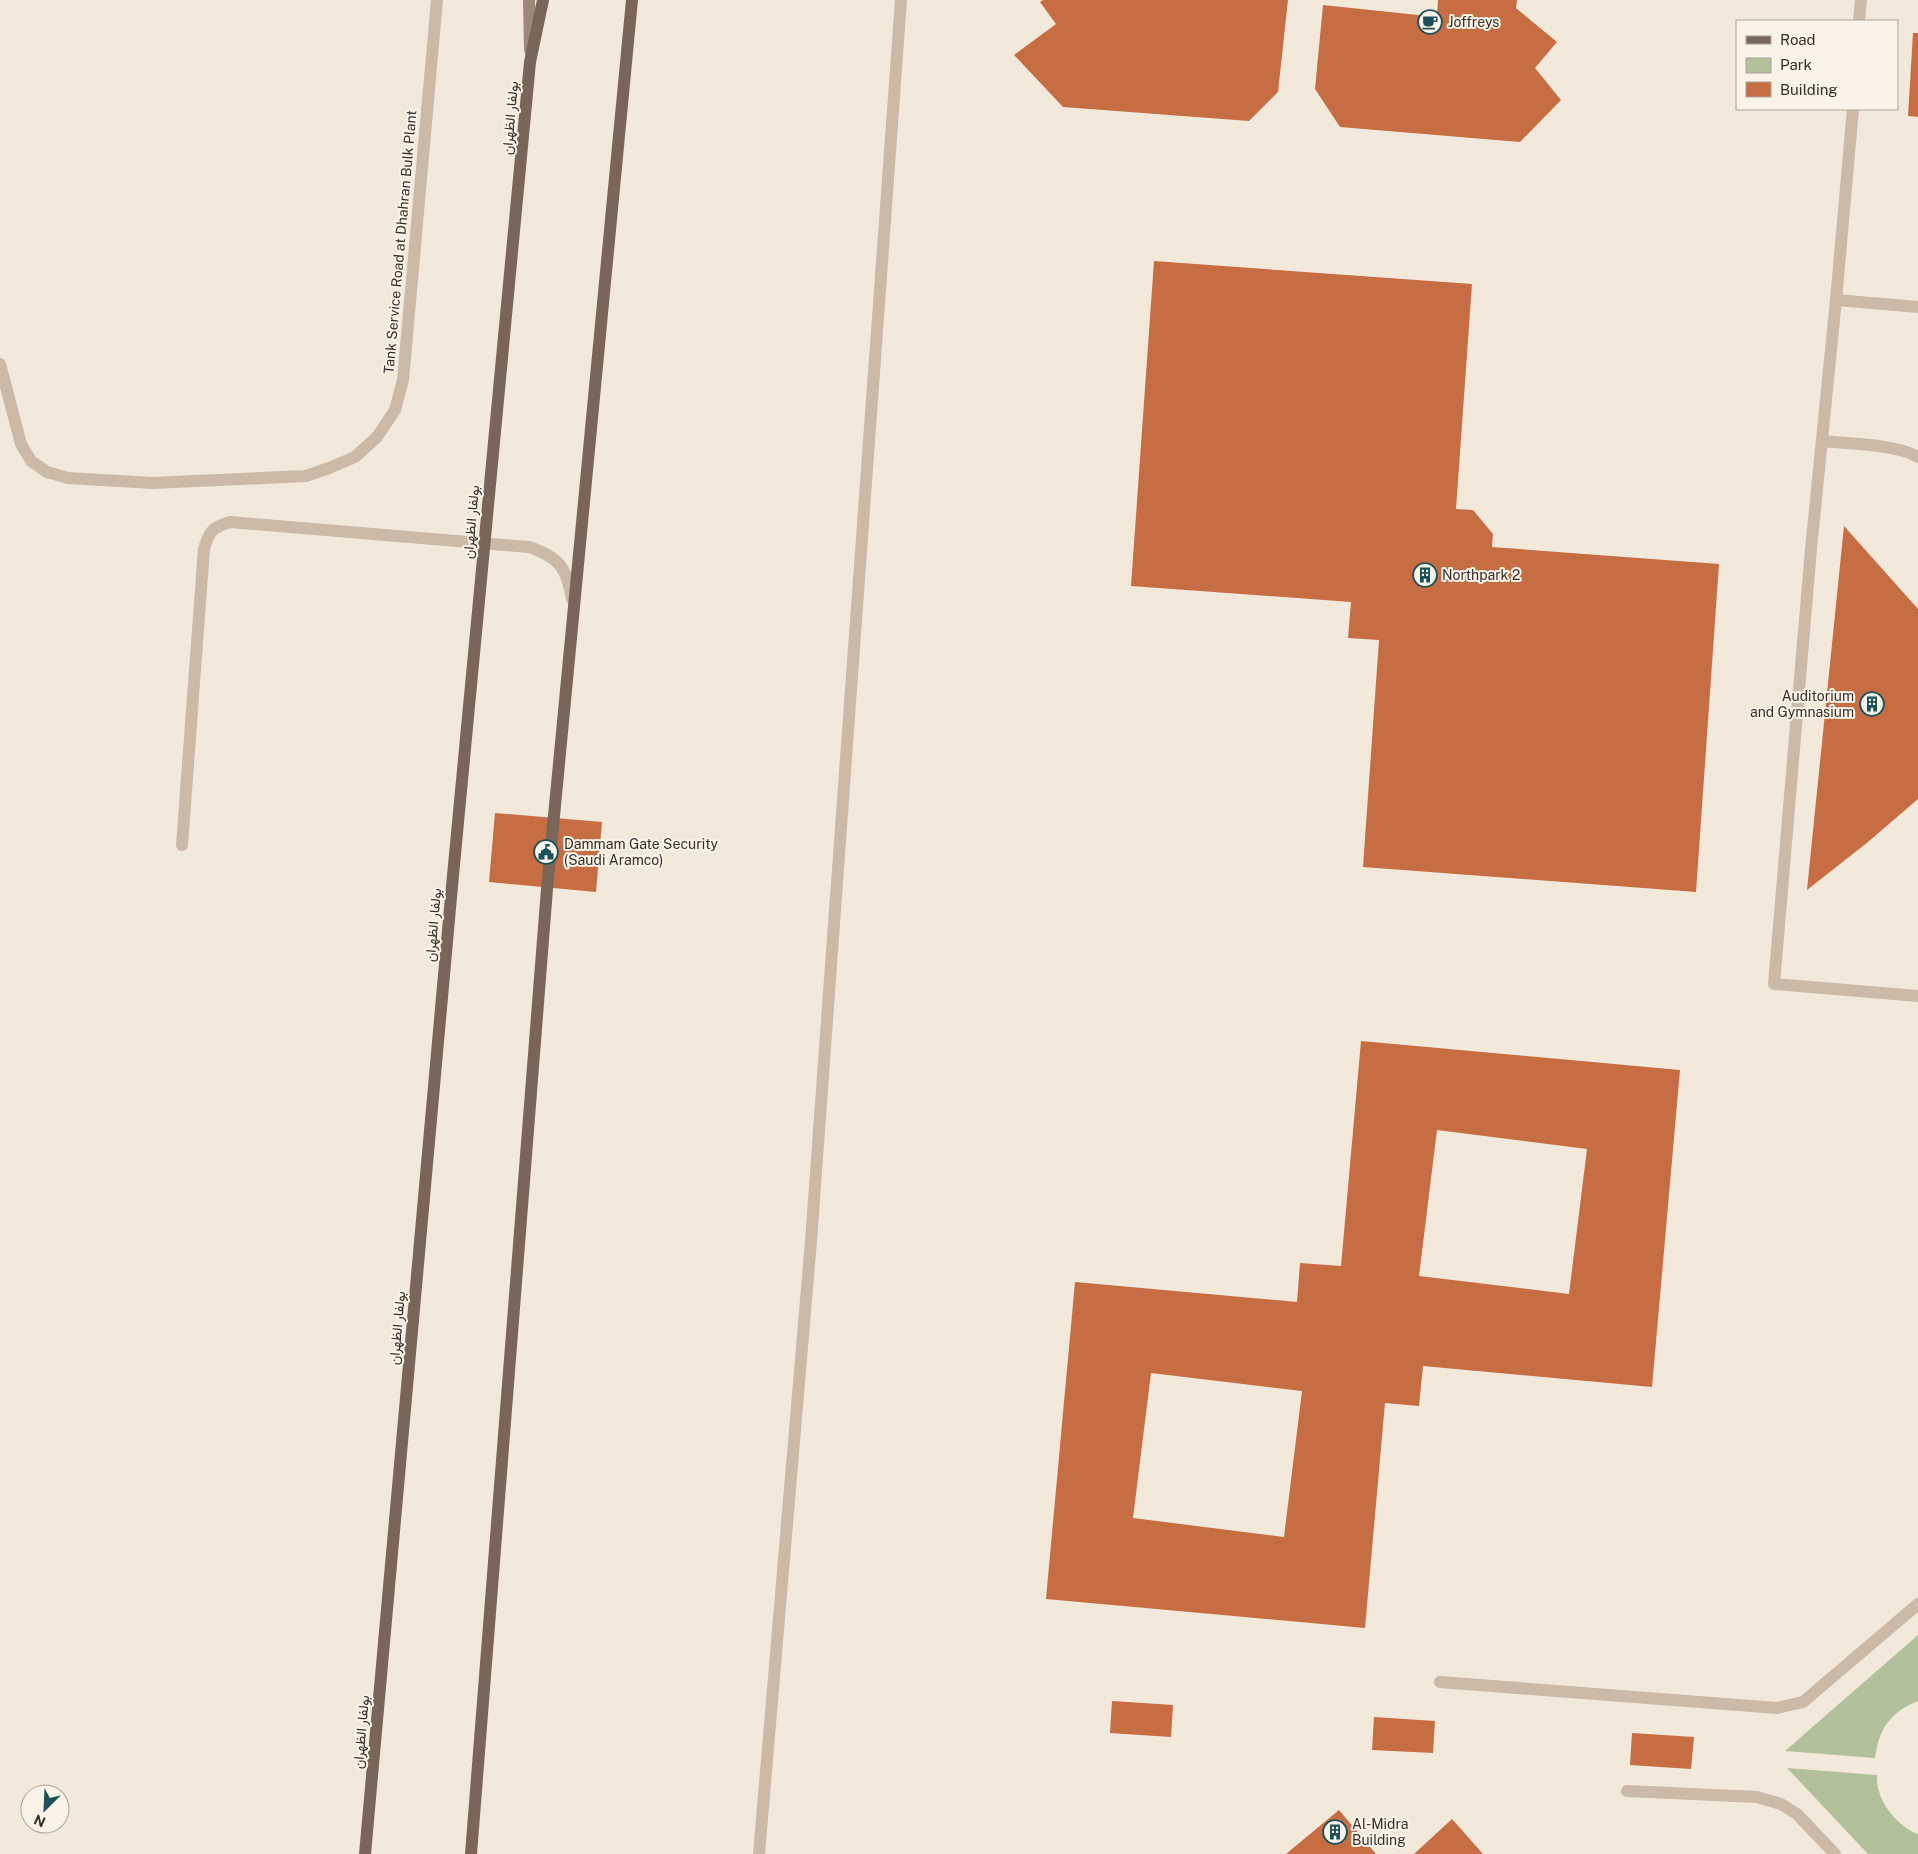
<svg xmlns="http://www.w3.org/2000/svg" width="1918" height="1854" viewBox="0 0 1918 1854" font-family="'Public Sans',Vazirmatn,sans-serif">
<rect width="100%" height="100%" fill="#f2e9db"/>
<!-- green -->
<g fill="#b2c19b">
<path d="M1918,1635V1701C1890,1712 1879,1729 1875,1758L1785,1751Z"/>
<path d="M1787,1768L1877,1775C1877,1780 1877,1786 1879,1791C1883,1808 1901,1828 1918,1834V1854H1868Z"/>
</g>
<!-- building -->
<g fill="#c76d44" fill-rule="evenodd">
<path d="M1043,0H1288L1278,92L1249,121L1063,107L1014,55L1056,24L1040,2Z"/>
<path d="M1438,0H1517L1516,8L1557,42L1535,68L1561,100L1520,142L1340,127L1315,89L1323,5L1437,17Z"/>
<path d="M1913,33H1918V117L1908,116Z"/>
<path d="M1154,261L1472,284L1456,509L1473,510L1493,534L1492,547L1719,564L1696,892L1363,867L1379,640L1348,638L1351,602L1131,586Z"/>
<path d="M1844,526L1918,609V799L1868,842L1807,890Z"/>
<path d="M495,813L602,822L596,892L489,882Z"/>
<path d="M1361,1041L1680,1070L1652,1387L1423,1366L1419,1406L1385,1403L1365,1628L1046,1599L1075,1282L1297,1302L1300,1263L1341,1266ZM1437,1130L1587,1149L1569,1294L1419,1276ZM1151,1373L1302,1391L1284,1537L1133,1518Z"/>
<path d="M1112,1701L1173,1705L1171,1737L1110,1733Z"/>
<path d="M1374,1717L1435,1721L1433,1753L1372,1750Z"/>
<path d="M1632,1733L1694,1737L1691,1769L1630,1765Z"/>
<path d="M1339,1810L1376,1854H1286Z"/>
<path d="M1452,1819L1483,1854H1414Z"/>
</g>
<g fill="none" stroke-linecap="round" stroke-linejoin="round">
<!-- lane -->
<g stroke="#cbbaa7" stroke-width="12">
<path d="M0,364L21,444L31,461L47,472L68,478L153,483L306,476L329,468L355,457L377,437L395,410L403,380L437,0"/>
<path d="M1822,441C1849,444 1896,444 1918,457"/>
<path d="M182,845L204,549C209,531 213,527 230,522L529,547C559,557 567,568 572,599"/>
<path d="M1440,1682L1777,1708L1803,1702L1918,1604"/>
<path d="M1627,1791L1757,1797L1781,1804L1797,1814L1835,1854"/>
</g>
<!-- street -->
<g stroke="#cbbaa7" stroke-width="12">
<path d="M1859,21L1861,0"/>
<path d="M1853,109L1836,300L1811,549L1774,984L1918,996"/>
<path d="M1836,300L1918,307"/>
<path d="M759,1854L811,1241L901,0"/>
</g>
<!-- secondary -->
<path stroke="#9e8978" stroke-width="12" d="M529,0L530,50"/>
<!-- primary -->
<g stroke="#796659" stroke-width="12">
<path d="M365,1854L452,886L530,62L543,0"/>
<path d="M471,1854L547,889L632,0"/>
</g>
</g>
<!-- icons -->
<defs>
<g id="cafe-ring" transform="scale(1.25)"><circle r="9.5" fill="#faf3e8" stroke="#1d5159" stroke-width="1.5"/><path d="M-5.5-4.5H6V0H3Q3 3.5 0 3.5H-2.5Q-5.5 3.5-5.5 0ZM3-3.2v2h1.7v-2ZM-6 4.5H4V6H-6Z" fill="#1d5159"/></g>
<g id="building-ring" transform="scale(1.25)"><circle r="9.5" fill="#faf3e8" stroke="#1d5159" stroke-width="1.5"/><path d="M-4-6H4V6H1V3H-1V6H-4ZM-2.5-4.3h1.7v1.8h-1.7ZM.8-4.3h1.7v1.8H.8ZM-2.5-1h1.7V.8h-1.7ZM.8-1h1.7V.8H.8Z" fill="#1d5159"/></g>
<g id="civic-ring" transform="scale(1.25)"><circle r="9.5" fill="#faf3e8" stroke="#1d5159" stroke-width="1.5"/><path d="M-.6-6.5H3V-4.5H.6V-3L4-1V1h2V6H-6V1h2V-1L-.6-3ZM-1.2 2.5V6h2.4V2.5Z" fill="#1d5159"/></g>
</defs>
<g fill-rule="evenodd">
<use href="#cafe-ring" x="1430" y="22"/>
<use href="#building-ring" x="1425" y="575"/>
<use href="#building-ring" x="1872" y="704"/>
<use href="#civic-ring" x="546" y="852"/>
<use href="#building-ring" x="1335" y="1832"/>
</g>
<g text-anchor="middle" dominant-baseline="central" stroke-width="4" stroke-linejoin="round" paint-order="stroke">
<!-- poi labels -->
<g font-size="14" fill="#372e28" stroke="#faf3e8" text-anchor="start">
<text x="1448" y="22">Joffreys</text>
<text x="1442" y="575">Northpark 2</text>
<text x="1854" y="696" text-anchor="end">Auditorium<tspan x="1854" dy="16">and Gymnasium</tspan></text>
<text x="564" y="844">Dammam Gate Security<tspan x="564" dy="16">(Saudi Aramco)</tspan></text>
<text x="1352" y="1824">Al-Midra<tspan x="1352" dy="16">Building</tspan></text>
</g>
<!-- street labels -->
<g font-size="14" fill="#372e28" stroke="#faf3e8">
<text transform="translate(510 118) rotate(-85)">بولفار الظهران</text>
<text transform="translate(400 242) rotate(-85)">Tank Service Road at Dhahran Bulk Plant</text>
<text transform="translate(471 522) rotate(-85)">بولفار الظهران</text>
<text transform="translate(433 925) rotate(-85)">بولفار الظهران</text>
<text transform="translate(397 1328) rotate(-85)">بولفار الظهران</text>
<text transform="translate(361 1732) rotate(-85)">بولفار الظهران</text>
</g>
</g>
<!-- legend -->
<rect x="1736" y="20" width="162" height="90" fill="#faf3e8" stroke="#aca49b"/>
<rect x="1746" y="36" width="25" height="8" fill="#796659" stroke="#aca49b"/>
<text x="1780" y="45" font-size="15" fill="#372e28">Road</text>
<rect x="1746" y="58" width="25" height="15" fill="#b2c19b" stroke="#aca49b"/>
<text x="1780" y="70" font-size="15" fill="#372e28">Park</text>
<rect x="1746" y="82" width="25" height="15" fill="#c76d44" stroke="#aca49b"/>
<text x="1780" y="95" font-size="15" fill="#372e28">Building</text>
<!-- north arrow -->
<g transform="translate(45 1809) rotate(204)"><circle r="24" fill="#faf3e8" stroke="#aca49b"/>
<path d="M0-4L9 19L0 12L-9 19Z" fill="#1d5159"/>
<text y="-8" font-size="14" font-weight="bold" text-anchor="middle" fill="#372e28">N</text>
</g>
</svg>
